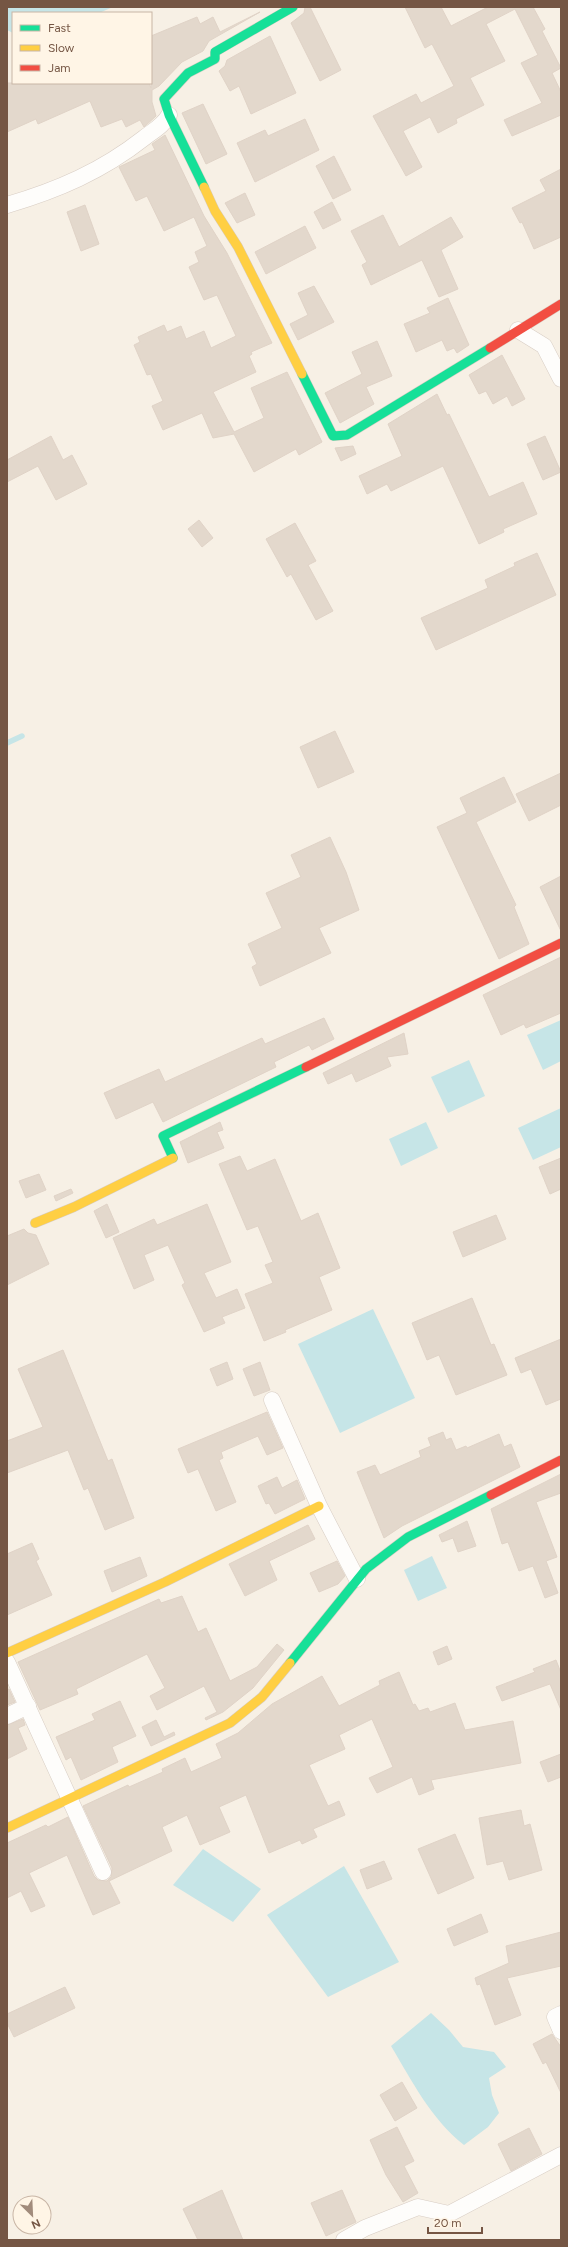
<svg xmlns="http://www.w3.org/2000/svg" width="568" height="2247" viewBox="0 0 568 2247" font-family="Figtree,sans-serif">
<rect width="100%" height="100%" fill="#f7f0e5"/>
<!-- water -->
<g fill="#c6e5e7">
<path d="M7,7H113L99,13H13V33L7,30Z"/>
<path d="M561,1020V1061L543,1070L527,1035Z"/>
<path d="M469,1060L485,1096L448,1113L431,1077Z"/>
<path d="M561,1108V1147L533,1160L518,1128Z"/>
<path d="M426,1122L438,1148L401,1166L389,1139Z"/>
<path d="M373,1309L415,1398L340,1433L298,1344Z"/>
<path d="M432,1556L447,1588L418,1601L404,1570Z"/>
<path d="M203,1849L261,1889L233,1922L173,1885Z"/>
<path d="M344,1866L399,1962L328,1997L267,1915Z"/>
<path d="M431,2013L449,2030L463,2047L494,2052L506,2067L489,2078L492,2095L499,2113L488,2127L464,2145C431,2119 412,2081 391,2046Z"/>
</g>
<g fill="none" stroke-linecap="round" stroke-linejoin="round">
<!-- stream -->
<path stroke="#c6e5e7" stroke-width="5.5" d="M7,743L22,736"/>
</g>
<!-- building -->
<g fill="#e3d8cc" stroke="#e0d3c7">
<path d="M305,7H310L341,70L320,81L291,23L304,13Z"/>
<path d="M405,7H441L451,26L488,7H533L545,29L542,31L561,68L552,73L561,92V115L512,136L504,120L542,103L521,63L538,55L515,9L486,24L505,61L470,78L484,105L456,119L457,123L438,133L430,117L403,131L422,167L406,176L373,116L416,94L421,103L454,86L432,44L425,48Z"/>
<path d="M260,12L209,41L203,51L182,62L159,86L152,90V102L156,116L144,127L140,120L126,127L122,119L101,127L90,101L38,124L36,119L7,132V83H149L151,88V36L197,17L200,24L213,17L220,32Z"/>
<path d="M270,36L296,93L251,114L239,86L230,91L219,71L225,66L227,60Z"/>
<path d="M203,104L227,154L206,164L182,113Z"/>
<path d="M305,119L319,150L255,182L237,143L265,130L268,136Z"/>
<path d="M165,135L204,216L227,253L272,343L251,352L252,354L249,356L256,372L213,392L234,432L264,418L251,388L287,372L322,442L299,455L296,449L254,472L234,434L213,438L202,413L163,430L152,406L163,401L151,374L147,375L134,345L140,342L138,337L164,325L167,332L181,326L186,339L204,331L211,348L236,336L217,295L204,300L189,267L199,262L195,252L207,246L194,217L164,231L147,196L136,201L119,167L155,150L152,144Z"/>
<path d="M334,156L351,190L333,199L316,166Z"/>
<path d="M561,169V237L534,249L522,222L520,223L512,208L546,191L540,180Z"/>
<path d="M245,193L255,215L237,223L225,203Z"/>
<path d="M332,202L341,220L323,229L314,212Z"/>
<path d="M85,205L99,244L81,251L67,212Z"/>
<path d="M383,215L399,247L451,217L463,237L441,250L458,289L439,297L422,260L371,285L362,265L367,262L351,231Z"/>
<path d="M305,226L316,248L266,274L255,252Z"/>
<path d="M314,286L334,322L298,340L290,324L308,315L298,293Z"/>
<path d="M448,298L469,345L457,353L454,348L447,351L442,340L416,352L404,324L430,313L427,308Z"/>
<path d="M377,341L392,376L366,387L374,404L340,423L325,393L362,374L352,352Z"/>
<path d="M502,355L525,399L512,406L507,396L493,404L486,391L479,394L469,375Z"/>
<path d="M437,394L447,415L449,414L489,497L523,482L537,514L503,529L504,532L479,544L443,466L391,491L387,484L367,494L359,476L402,456L388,424Z"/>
<path d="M51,436L63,460L72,455L87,484L56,500L38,466L7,482V460Z"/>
<path d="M545,436L561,472L543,480L527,444Z"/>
<path d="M353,446L356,454L341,461L335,448Z"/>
<path d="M199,520L213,538L202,547L188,529Z"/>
<path d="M295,523L316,561L308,565L333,611L316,620L291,574L287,577L266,539Z"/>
<path d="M537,553L556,595L436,650L421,618L488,588L485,580L515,566L514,563Z"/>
<path d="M335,731L354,772L318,788L300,747Z"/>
<path d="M561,773V805L529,821L516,794Z"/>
<path d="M504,777L516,802L476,822L516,905L514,907L529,944L499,959L437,827L467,813L460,798Z"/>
<path d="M330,837L346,872L359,910L319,928L331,953L260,986L252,967L257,964L248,944L282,928L266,893L301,877L291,855Z"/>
<path d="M561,876V931L540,887Z"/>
<path d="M561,957V1013L526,1028L524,1024L501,1035L483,995Z"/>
<path d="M324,1018L334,1039L312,1050L309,1045L274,1062L276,1067L163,1122L153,1102L116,1119L104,1093L159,1069L165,1082L262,1038L265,1044Z"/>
<path d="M404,1033L408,1054L387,1057L391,1066L356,1082L352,1073L328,1084L323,1073Z"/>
<path d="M220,1122L223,1130L217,1132L224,1148L188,1163L180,1142Z"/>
<path d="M240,1156L247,1171L275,1159L301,1221L318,1213L340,1268L319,1277L332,1310L285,1330L286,1332L264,1341L245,1294L273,1283L265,1265L273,1262L258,1226L247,1230L219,1164Z"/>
<path d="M561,1158V1189L550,1194L539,1167Z"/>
<path d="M39,1174L46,1190L26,1198L19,1181Z"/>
<path d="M71,1189L73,1193L56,1201L54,1196Z"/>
<path d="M107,1204L119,1232L106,1238L94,1211Z"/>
<path d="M207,1204L231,1262L204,1273L216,1298L237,1289L245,1308L222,1317L225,1323L204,1332L182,1285L185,1283L168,1245L144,1255L154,1280L134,1289L113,1238L154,1219L157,1225Z"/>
<path d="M496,1215L506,1239L463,1257L453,1232Z"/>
<path d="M24,1229L28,1233L36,1235L49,1264L7,1285V1236Z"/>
<path d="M472,1298L491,1345L494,1344L507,1375L456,1395L439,1355L427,1360L412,1323Z"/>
<path d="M561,1339V1399L546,1405L531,1369L521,1373L515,1358Z"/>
<path d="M63,1350L108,1461L112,1459L134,1518L105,1530L88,1488L84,1490L68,1450L7,1473V1441L43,1427L18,1369Z"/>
<path d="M227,1362L233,1379L217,1386L210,1369Z"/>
<path d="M260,1362L270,1390L254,1396L243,1369Z"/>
<path d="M267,1412L283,1448L267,1455L258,1436L221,1452L223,1458L219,1460L236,1502L216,1511L198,1469L188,1473L178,1449Z"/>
<path d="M443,1432L446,1440L451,1438L456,1450L466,1446L467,1448L499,1434L504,1447L511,1444L520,1467L402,1526L384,1538L357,1472L375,1465L380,1475L421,1457L419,1451L431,1446L428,1438Z"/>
<path d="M561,1474V1493L536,1502L557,1557L546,1561L558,1593L545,1598L533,1566L519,1571L508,1542L502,1544L491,1509Z"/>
<path d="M277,1477L282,1488L297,1480L305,1499L275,1514L269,1503L266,1504L258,1486Z"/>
<path d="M467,1521L476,1546L458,1552L453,1538L442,1542L439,1535Z"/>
<path d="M308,1525L315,1539L269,1561L277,1580L245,1596L229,1564Z"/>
<path d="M32,1543L39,1559L36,1561L52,1595L7,1615V1554Z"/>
<path d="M140,1557L147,1576L112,1592L104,1571Z"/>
<path d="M337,1561L345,1576L338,1584L319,1592L310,1573Z"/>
<path d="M182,1596L198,1632L206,1628L230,1681L257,1667L277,1644L284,1650L253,1688L223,1712L206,1720L205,1718L217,1712L204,1686L157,1710L150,1696L165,1688L147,1654L76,1689L78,1694L40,1710L18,1662L159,1599L161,1603Z"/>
<path d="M447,1646L452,1659L438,1665L433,1652Z"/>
<path d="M556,1660L561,1673V1710L550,1684L502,1701L496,1687L535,1672L533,1669Z"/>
<path d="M399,1672L413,1705L415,1704L419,1711L428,1708L430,1712L455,1703L465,1730L513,1721L521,1763L431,1780L434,1789L419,1795L412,1777L377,1793L369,1778L393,1767L372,1719L339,1735L345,1749L309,1765L328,1806L339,1801L345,1815L313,1829L317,1837L302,1844L300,1840L269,1853L246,1795L219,1807L230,1832L200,1845L187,1815L162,1827L172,1851L109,1881L120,1903L93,1915L67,1855L29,1873L45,1906L31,1912L21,1891L7,1898V1843L46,1825L48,1827L68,1817L94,1876L98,1880L107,1881L111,1877L112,1868L83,1806L128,1785L129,1787L163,1772L162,1769L185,1758L191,1772L222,1758L216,1744L238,1733L272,1704L322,1676L339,1706L380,1685L379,1681Z"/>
<path d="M9,1689L15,1702L7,1705V1690Z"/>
<path d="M120,1701L136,1736L112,1747L118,1762L81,1780L71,1757L66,1760L56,1737L95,1720L92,1714Z"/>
<path d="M23,1719L25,1725L18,1728L27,1749L7,1759V1725Z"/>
<path d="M156,1720L164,1737L174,1732L175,1735L151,1746L142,1727Z"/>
<path d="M561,1754V1777L548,1782L540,1762Z"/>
<path d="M521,1810L524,1826L530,1824L542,1870L509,1880L503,1861L487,1865L479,1818Z"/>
<path d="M455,1834L474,1878L438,1894L418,1849Z"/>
<path d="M384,1861L392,1879L367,1889L360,1870Z"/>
<path d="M481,1914L488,1932L454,1946L447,1929Z"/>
<path d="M561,1932V1966L507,1978L521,2015L495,2025L480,1984L477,1985L475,1978L509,1963L506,1946Z"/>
<path d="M65,1987L75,2008L14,2037L7,2023V2014Z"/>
<path d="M552,2034L561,2047V2093L546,2062L543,2064L533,2044Z"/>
<path d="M402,2082L417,2108L395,2121L380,2095Z"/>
<path d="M397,2127L414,2161L404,2166L418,2193L403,2202L386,2175L370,2140Z"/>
<path d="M529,2128L542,2154L511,2171L498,2144Z"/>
<path d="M222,2190L243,2240H198L183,2209Z"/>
<path d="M342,2190L356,2222L326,2236L311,2203Z"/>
</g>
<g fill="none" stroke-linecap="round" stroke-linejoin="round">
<!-- street casing -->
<g stroke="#d8cdc4" stroke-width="17">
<g id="street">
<path d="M7,205C58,190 102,171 144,138C153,131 164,125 169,115"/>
<path d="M518,330L544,346L561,379"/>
<path d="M272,1400L319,1506L357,1579"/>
<path d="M7,1662L103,1872"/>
<path d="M7,1716L28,1706"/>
<path d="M561,2014L555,2017L561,2031"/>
<path d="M344,2240L365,2228L418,2207L449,2214L561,2155"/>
</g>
</g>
<!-- fast casing -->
<g stroke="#d7ccc2" stroke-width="10">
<g id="fast">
<path d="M204,187L169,115L164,99L188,73L215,59V52L293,7"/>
<path d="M302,374L333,436L347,435L490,348"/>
<path d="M173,1158L163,1136L306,1067"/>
<path d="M290,1663L366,1569L408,1537L491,1495"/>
</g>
</g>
<!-- slow casing -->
<g stroke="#d7ccc2" stroke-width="10">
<g id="slow">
<path d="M204,187L215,211L238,247L302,374"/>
<path d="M35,1223L74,1207L173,1158"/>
<path d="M7,1653L165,1582L319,1506"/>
<path d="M7,1828L230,1723L262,1697L290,1663"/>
</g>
</g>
<!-- jam casing -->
<g stroke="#d7ccc2" stroke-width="10">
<g id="jam">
<path d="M490,348L561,304"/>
<path d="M306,1067L561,943"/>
<path d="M491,1495L561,1460"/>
</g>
</g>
<!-- street -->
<use href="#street" stroke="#fefdfb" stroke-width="16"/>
<!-- fast -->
<use href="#fast" stroke="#16e098" stroke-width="9"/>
<!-- slow -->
<use href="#slow" stroke="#ffcf43" stroke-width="9"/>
<!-- jam -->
<use href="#jam" stroke="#f24e42" stroke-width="9"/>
</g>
<!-- border -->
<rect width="568" height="2247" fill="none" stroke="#755644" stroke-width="16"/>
<!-- legend -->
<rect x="12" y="12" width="140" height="72" fill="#fff5e6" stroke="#c8b5a5"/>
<rect x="20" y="25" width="20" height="6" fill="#16e098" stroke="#c8b5a5"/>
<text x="48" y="32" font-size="12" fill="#755644">Fast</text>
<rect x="20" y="45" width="20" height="6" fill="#ffcf43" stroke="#c8b5a5"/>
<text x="48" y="52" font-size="12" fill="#755644">Slow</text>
<rect x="20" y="65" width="20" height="6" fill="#f24e42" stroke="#c8b5a5"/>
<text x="48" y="72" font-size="12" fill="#755644">Jam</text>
<!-- north arrow -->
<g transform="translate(32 2215) rotate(156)"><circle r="19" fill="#fff5e6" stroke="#c8b5a5"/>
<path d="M0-3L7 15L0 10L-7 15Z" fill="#a28c7c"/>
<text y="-6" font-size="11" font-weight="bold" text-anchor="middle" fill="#755644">N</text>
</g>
<!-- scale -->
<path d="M428 2227v6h54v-6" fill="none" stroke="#755644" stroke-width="2"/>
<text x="434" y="2227" font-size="12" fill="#755644" stroke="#fff5e6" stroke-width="3" paint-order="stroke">20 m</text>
</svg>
